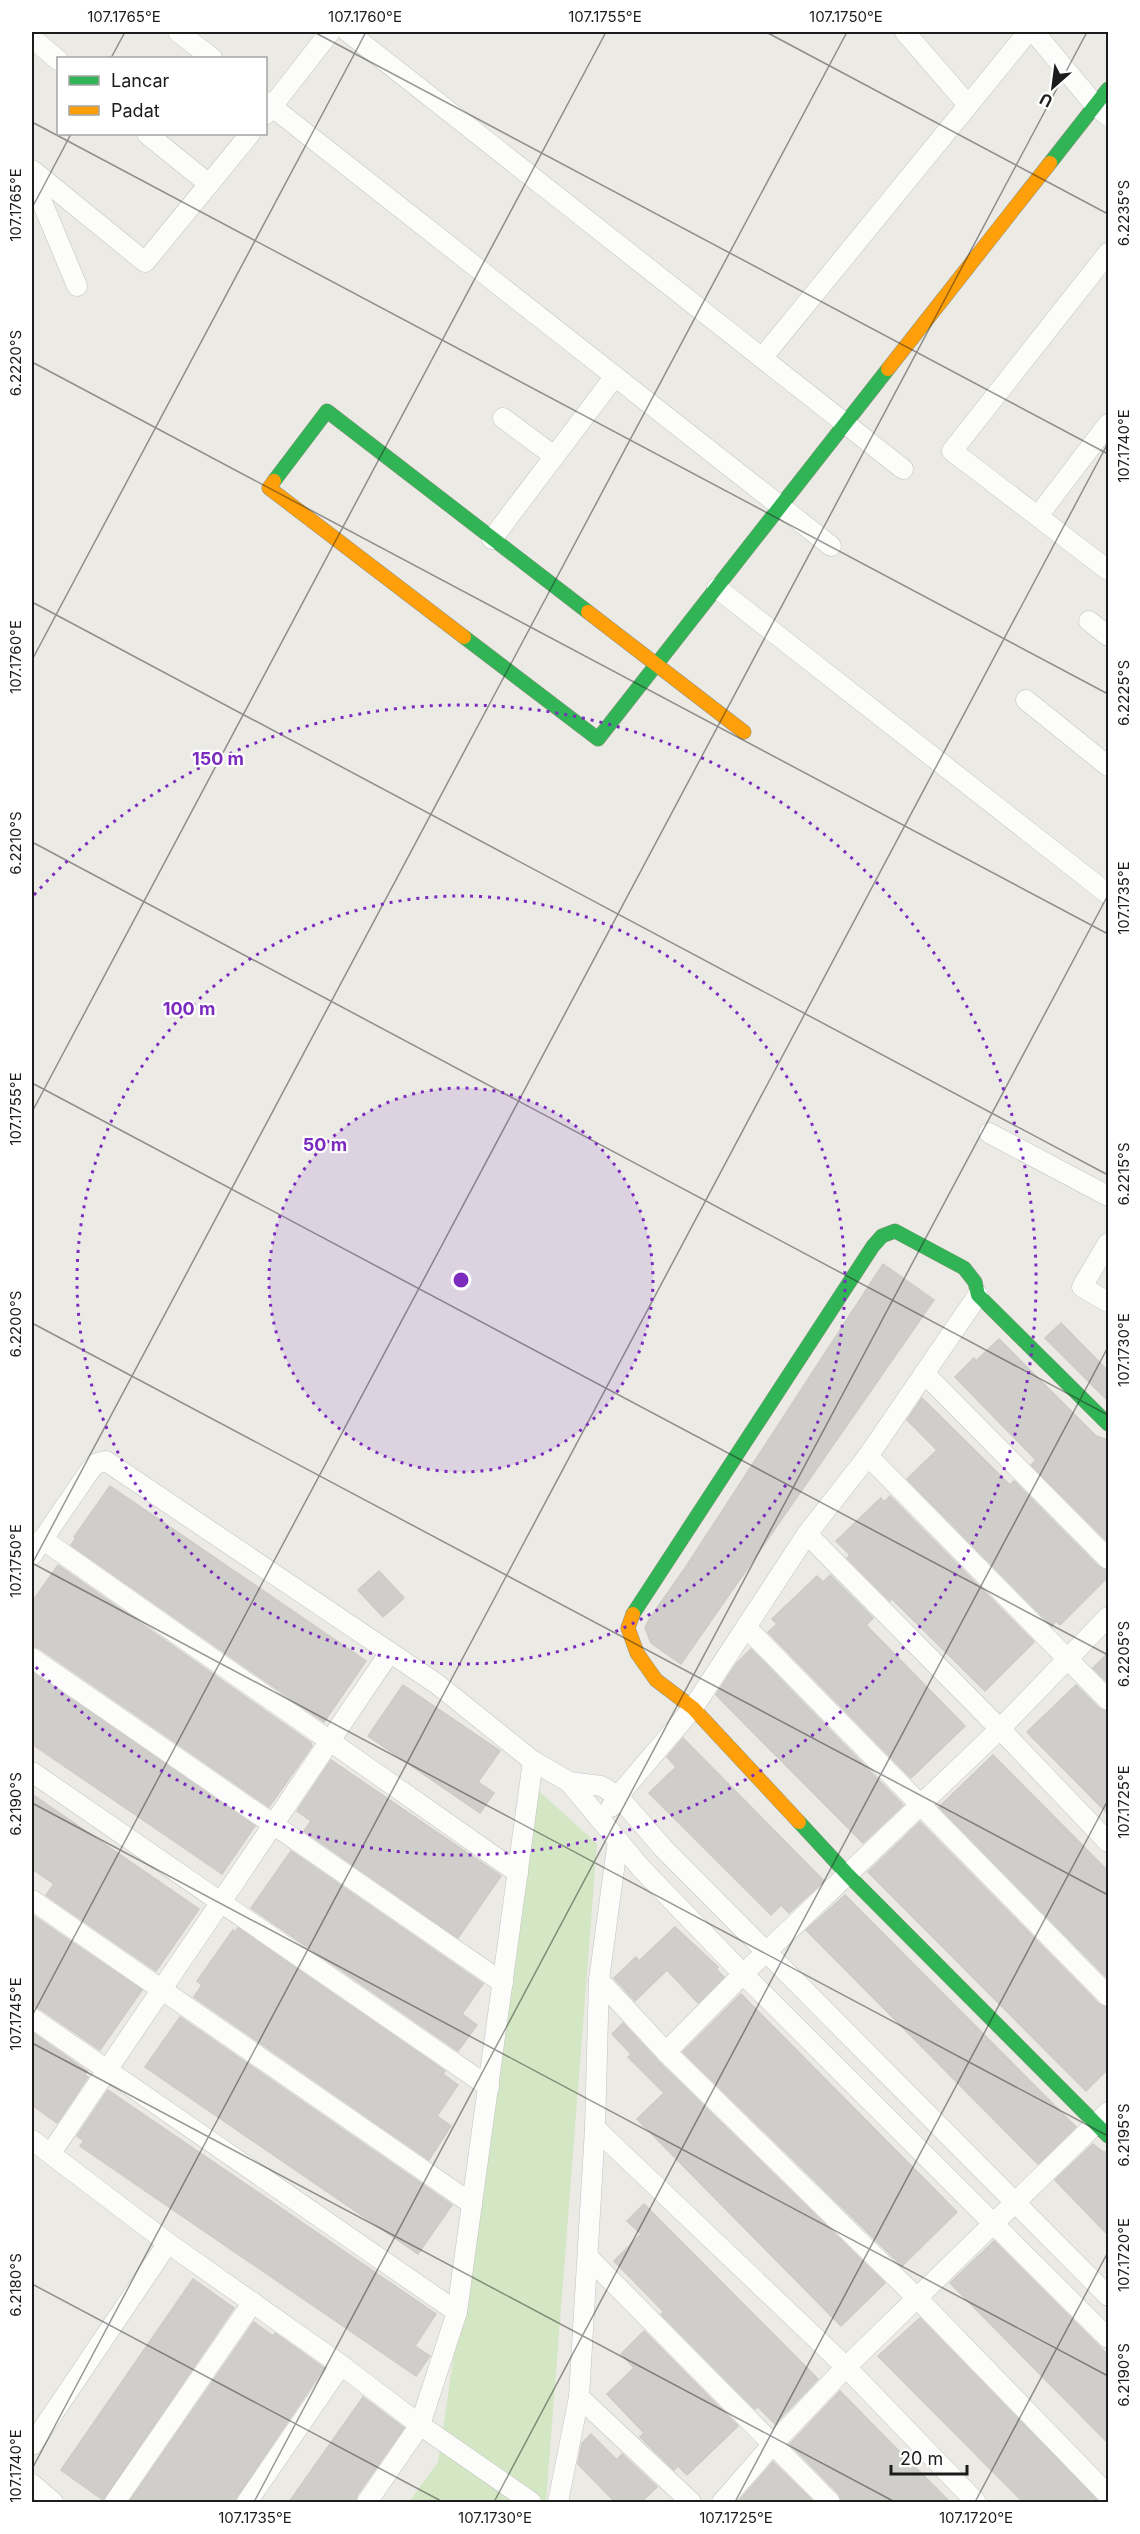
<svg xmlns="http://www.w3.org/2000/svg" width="1140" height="2534" viewBox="0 0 1140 2534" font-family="Inter,sans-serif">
<rect width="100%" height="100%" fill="#ebeae5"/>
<!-- grass -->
<path fill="#d4e7c5" d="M538,1790L597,1844L546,2502H409L438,2462Z"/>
<!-- building -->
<g fill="#d0ceca" stroke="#cecbc7" stroke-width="1.5">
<path d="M883,1264L934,1300L681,1664L651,1643L645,1628L650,1618L685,1568Z"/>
<path d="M1061,1323L1108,1371V1401L1045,1338Z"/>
<path d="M999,1339L1096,1436L1108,1440V1542L1031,1465L1036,1460L955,1377L974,1358L976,1361Z"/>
<path d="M922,1398L1010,1485L1014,1481L1099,1567L1108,1571V1577L1060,1625L1056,1621L1052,1626L907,1479L937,1450L907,1420Z"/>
<path d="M110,1486L366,1661L324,1722L71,1545L76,1538L74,1537Z"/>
<path d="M890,1496L1034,1642L985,1691L892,1599L890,1601L847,1558L850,1555L836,1541L881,1498L884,1502Z"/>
<path d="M58,1565L311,1743L312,1746L269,1807L39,1648L32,1646V1602Z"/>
<path d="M379,1571L404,1598L383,1617L358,1590Z"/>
<path d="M830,1575L873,1618L866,1625L965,1726L911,1778L768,1632L777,1624L772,1619L817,1576L823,1582Z"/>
<path d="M751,1649L903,1805L863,1843L716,1695L736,1664Z"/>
<path d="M1108,1653V1683L1093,1668Z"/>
<path d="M32,1672L255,1826L222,1874L32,1744Z"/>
<path d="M403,1685L500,1751L478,1782L494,1793L480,1813L368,1736Z"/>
<path d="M1076,1685L1099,1708L1108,1712V1814L1027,1732Z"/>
<path d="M683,1738L824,1881L789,1913L781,1905L771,1915L649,1793L676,1767L667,1757Z"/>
<path d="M993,1755L1108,1871V1979L939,1807Z"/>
<path d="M331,1760L501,1876L458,1938L304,1831L311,1821L297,1811Z"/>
<path d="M32,1794L199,1909L156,1971L46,1895L54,1884L32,1869Z"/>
<path d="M920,1822L1099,2004L1108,2008V2069L1086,2091L868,1872Z"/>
<path d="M291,1851L483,1984L462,2014L477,2025L458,2051L251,1908Z"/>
<path d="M845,1895L1076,2127L1038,2164L806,1930Z"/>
<path d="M32,1915L142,1990L100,2050L39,2008L32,2006Z"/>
<path d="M675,1927L718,1967L716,1969L724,1977L698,2003L667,1970L635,2001L614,1978L636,1957L639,1961Z"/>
<path d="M238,1928L445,2071L443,2074L458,2085L437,2116L451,2126L429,2160L194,1997L202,1985L197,1981L233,1930L235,1932Z"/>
<path d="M741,1994L957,2212L902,2266L683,2052Z"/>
<path d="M180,2017L452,2205L418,2254L145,2067Z"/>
<path d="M623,2023L658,2061L885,2283L841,2326L637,2119L664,2093L628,2057L631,2054L612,2034Z"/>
<path d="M32,2032L87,2071L85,2075L88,2077L57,2123L32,2105Z"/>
<path d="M108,2090L436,2314L415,2346L430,2356L416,2376L80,2146L84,2141L77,2136Z"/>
<path d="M1093,2144L1103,2152H1108V2235L1055,2180Z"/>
<path d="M644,2204L818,2379L775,2424L758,2407L755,2409L661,2314L664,2312L614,2261L641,2234L627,2221Z"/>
<path d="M994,2241L1108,2355V2443L950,2283Z"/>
<path d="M193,2279L234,2308L103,2500L61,2470Z"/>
<path d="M920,2318L1099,2502H1023L878,2356Z"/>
<path d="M254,2322L273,2336L275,2333L324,2368L236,2498L233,2502H129Z"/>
<path d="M644,2331L738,2426L687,2475L678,2466L674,2470L640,2437L644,2433L607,2394L634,2368L621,2354Z"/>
<path d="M840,2391L889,2441L950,2502H842L839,2494L790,2444Z"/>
<path d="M363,2397L404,2428L357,2495L355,2502H289Z"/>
<path d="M591,2434L617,2460L622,2454L657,2487L641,2502H615L578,2464L582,2443Z"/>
<path d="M773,2462L814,2502H738Z"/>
</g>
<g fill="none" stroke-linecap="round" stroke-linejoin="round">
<!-- street casing -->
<g stroke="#c3c3c1" stroke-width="21">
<g id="street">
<path d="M178,32L212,58"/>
<path d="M348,32L903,469"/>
<path d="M905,32L968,105"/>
<path d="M1034,32L1095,105L1108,116"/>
<path d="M32,38L58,60"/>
<path d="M266,102L831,546"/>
<path d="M266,114L330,32"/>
<path d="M147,134L209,184"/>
<path d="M32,170L145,262L250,134"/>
<path d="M32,178L77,286"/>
<path d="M1108,253L952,451L1108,570"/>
<path d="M762,358L1028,32"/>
<path d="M503,418L554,456"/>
<path d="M1038,516L1108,424"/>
<path d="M492,539L615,376"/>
<path d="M717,588L1108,894"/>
<path d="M1089,621L1108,636"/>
<path d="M1026,700L1108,766"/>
<path d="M989,1133L1108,1196"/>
<path d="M1108,1243L1082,1287L1108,1302"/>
<path d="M924,1373L1108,1559"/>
<path d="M868,1456L1108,1700"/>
<path d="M807,1534L1000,1729L1108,1842"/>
<path d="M42,1539L518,1873"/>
<path d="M32,1555L91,1469L95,1464L106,1461L437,1684L533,1761L569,1782L641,1868L743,1974L1108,2338"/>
<path d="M746,1627L1108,1996"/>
<path d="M32,1658L503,1983"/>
<path d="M32,1772L489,2087"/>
<path d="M569,1782L601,1786L618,1796L663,1848L1108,2296"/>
<path d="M611,1807L618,1796L693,1708L807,1534L868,1456L978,1295"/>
<path d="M32,1900L472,2204"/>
<path d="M599,1980L666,2052L917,2298L1108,2495"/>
<path d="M32,2018L457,2312"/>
<path d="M666,2052L743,1974L1000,1729L1108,1617"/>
<path d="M595,2128L846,2367L976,2502"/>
<path d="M32,2140L168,2243L341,2365L420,2425L531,2502"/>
<path d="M51,2153L390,1652"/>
<path d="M588,2257L830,2502"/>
<path d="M579,2397L691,2502"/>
<path d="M32,2445L168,2243"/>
<path d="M32,2484L53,2502"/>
<path d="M115,2502L253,2302"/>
<path d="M247,2502L341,2365"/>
<path d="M367,2502L420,2425L457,2312L533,1761"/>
<path d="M558,2502L579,2397L595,2128L599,1980L618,1840"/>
<path d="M722,2502L773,2444L846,2367L1108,2112"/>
</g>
</g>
<!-- fast casing -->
<g stroke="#90937f" stroke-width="15">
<g id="fast">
<path d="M1050,163L1108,89"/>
<path d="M274,481L327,411L588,612"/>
<path d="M464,637L598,739L888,369"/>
<path d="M633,1614L873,1246L882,1236L895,1231L964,1268L975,1282L978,1295L1108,1424"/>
<path d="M799,1822L848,1875L1108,2136"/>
</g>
</g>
<!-- slow casing -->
<g stroke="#90937f" stroke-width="15">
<g id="slow">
<path d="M888,369L1050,163"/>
<path d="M274,481L269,488L464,637"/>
<path d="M588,612L744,732"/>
<path d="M633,1614L628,1628L637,1653L656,1680L693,1708L799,1822"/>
</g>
</g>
<!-- street -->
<use href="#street" stroke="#fcfcfb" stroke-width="20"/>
<!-- fast -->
<use href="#fast" stroke="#30b455" stroke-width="14"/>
<!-- slow -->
<use href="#slow" stroke="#ff9f0a" stroke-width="14"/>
</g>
<!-- ticks -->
<path fill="none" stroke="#1c1c1c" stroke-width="1.5" stroke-opacity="0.45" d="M314,32L1108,454M766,32L1108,214M111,58L125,32M32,122L1108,694M32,208L71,134M32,362L1108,934M32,602L1108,1175M32,660L366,32M32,842L1108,1415M32,1083L1108,1655M32,1112L606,32M32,1323L1108,1895M32,1563L1108,2136M32,1564L847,32M32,1803L1108,2376M32,2016L1087,32M32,2043L895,2502M32,2284L443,2502M32,2469L1108,443M254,2502L1108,895M494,2502L1108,1347M735,2502L1108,1800M975,2502L1108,2252"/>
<!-- distance rings -->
<circle cx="461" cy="1280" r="192" fill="#7b2cbf" fill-opacity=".12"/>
<g fill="none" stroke="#7b2cbf" stroke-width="3" stroke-dasharray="3 6">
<circle cx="461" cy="1280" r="192"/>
<circle cx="461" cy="1280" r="384"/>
<path d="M34 895A575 575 0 1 1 34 1665"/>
</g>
<circle cx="461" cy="1280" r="9" fill="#7b2cbf" stroke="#fff" stroke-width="3"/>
<g font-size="18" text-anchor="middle" font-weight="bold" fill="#7b2cbf" stroke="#fff" stroke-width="4.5" stroke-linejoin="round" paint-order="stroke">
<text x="218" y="765">150 m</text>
<text x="189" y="1015">100 m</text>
<text x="325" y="1151">50 m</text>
</g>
<!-- border -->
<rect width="1140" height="2534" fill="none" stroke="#ffffff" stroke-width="66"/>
<!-- legend -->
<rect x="57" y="57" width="210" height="78" fill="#ffffff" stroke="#a4a4a4" stroke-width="1.5"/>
<rect x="69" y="76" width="30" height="9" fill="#30b455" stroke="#a4a4a4" stroke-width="1.5"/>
<text x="111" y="87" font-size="18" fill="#1c1c1c">Lancar</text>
<rect x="69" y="106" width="30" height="9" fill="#ff9f0a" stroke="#a4a4a4" stroke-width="1.5"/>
<text x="111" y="117" font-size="18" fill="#1c1c1c">Padat</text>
<!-- north arrow -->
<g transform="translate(1053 87) rotate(208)" stroke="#ffffff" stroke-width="4.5" paint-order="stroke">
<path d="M0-4.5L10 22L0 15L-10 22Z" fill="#1c1c1c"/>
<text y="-9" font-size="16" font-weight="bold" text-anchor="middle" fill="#1c1c1c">U</text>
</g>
<!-- scale -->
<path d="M891 2465v9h76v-9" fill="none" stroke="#1c1c1c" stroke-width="3"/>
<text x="900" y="2465" font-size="18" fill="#1c1c1c" stroke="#ffffff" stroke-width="4.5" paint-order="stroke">20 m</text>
<rect x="33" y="33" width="1074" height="2468" fill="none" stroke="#1c1c1c" stroke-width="2"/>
<g font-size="15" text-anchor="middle" fill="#1c1c1c">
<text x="124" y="22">107.1765°E</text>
<text x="365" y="22">107.1760°E</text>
<text x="605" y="22">107.1755°E</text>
<text x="846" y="22">107.1750°E</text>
<text transform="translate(16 205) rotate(-90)" y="5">107.1765°E</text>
<text transform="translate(1124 213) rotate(-90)" y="5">6.2235°S</text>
<text transform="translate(16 363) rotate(-90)" y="5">6.2220°S</text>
<text transform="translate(1124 446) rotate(-90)" y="5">107.1740°E</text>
<text transform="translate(16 657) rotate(-90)" y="5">107.1760°E</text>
<text transform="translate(1124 693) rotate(-90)" y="5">6.2225°S</text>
<text transform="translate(16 843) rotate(-90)" y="5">6.2210°S</text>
<text transform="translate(1124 898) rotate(-90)" y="5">107.1735°E</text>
<text transform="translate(16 1109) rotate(-90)" y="5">107.1755°E</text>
<text transform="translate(1124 1174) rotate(-90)" y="5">6.2215°S</text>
<text transform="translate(16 1324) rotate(-90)" y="5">6.2200°S</text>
<text transform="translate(1124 1350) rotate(-90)" y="5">107.1730°E</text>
<text transform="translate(16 1561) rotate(-90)" y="5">107.1750°E</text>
<text transform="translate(1124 1654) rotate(-90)" y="5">6.2205°S</text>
<text transform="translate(1124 1802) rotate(-90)" y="5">107.1725°E</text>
<text transform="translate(16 1804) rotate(-90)" y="5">6.2190°S</text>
<text transform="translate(16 2014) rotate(-90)" y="5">107.1745°E</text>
<text transform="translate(1124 2135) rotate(-90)" y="5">6.2195°S</text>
<text transform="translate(1124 2255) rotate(-90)" y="5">107.1720°E</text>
<text transform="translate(16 2285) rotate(-90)" y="5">6.2180°S</text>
<text transform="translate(1124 2375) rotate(-90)" y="5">6.2190°S</text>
<text transform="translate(16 2466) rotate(-90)" y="5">107.1740°E</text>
<text x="255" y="2523">107.1735°E</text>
<text x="495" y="2523">107.1730°E</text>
<text x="736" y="2523">107.1725°E</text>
<text x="976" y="2523">107.1720°E</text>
</g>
</svg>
